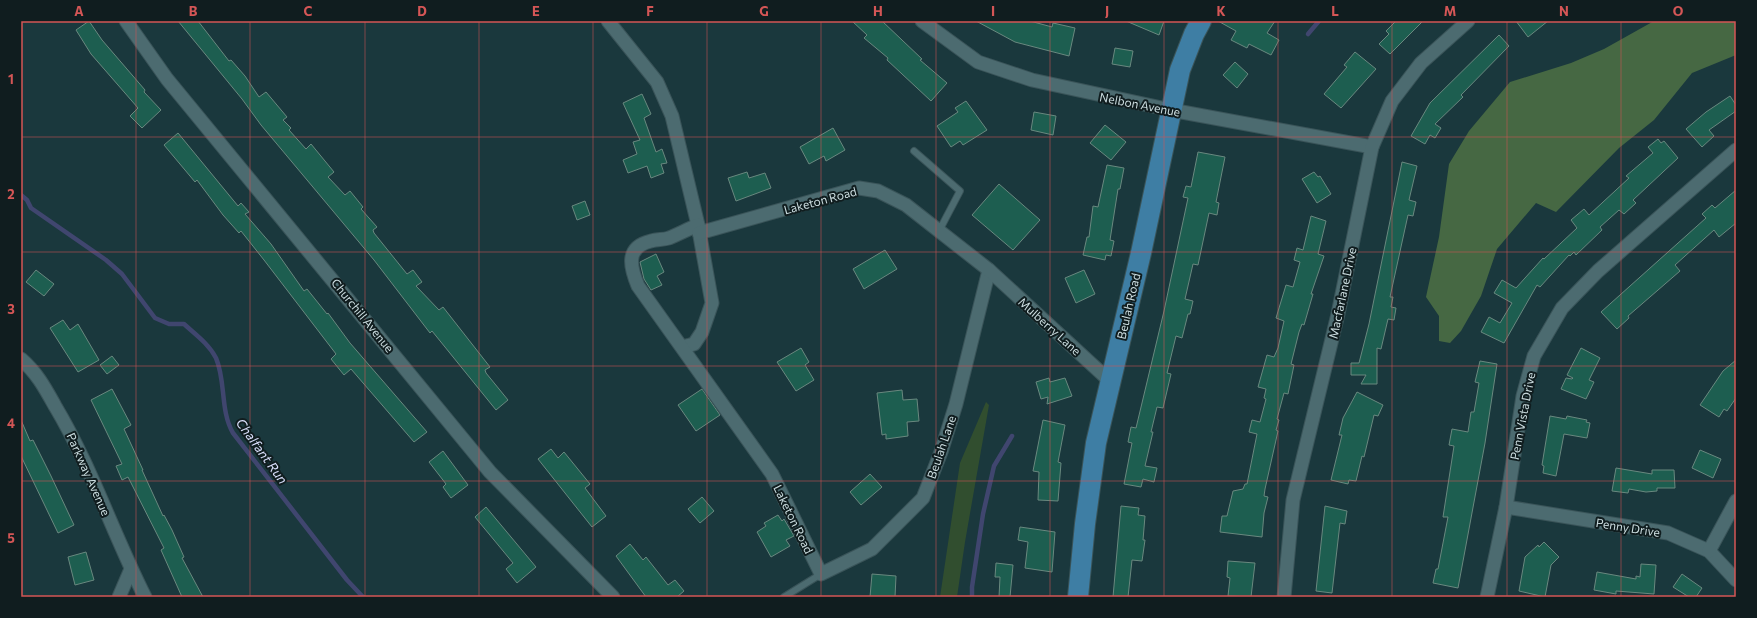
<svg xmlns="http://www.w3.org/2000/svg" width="1757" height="618" viewBox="0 0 1757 618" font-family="Commissioner,sans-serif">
<rect width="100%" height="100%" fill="#1a383d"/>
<!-- green -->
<path fill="#314e2f" d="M986,402L989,405L965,542L957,597H940L960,463Z"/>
<!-- forest -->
<path fill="#466843" d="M1654,21H1736V55L1692,73L1654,120L1619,148L1556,212L1536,203L1497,249L1481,296L1461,331L1450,343L1439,341V316L1426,297L1439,237L1449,164L1469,131L1510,82L1571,63L1604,49Z"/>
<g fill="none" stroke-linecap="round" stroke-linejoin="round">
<!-- stream -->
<g stroke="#40466f" stroke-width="4.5">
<path d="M1308,34L1319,21"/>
<path d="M21,195L27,200L31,208L106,260L122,274L155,318L169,324H184C195,334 209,344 216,358C226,381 220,411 233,433L347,580L363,597"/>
<path d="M972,597V587L983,514L994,466L1012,436"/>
</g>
</g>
<!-- building -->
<g fill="#1d5e50" stroke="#69887f">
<path d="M89,21L102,40L145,90L144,92L161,110L142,128L130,116L138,108L91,54L76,30Z"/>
<path d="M178,21H198L229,61L231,60L245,76L259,97L266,92L287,117L283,120L291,128L289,130L306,149L311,144L334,172L328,177L345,195L350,191L363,207L361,209L377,227L373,230L374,233L407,274L413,270L422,282L416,286L439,310L443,307L490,367L485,370L486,373L508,400L496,410L432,331L430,333L374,260L261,125L242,99Z"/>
<path d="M852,21H882L922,59L920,60L947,83L931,101L887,60L888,58L864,38L867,35Z"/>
<path d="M976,21H1030L1052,27L1053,23L1075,28L1069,56L1015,42Z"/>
<path d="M1126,21H1164L1159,35Z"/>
<path d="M1218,21H1275L1267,33L1279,40L1271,55L1249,44L1247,48L1231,40L1236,31Z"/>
<path d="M1396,21H1423L1390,54L1379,44L1389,34L1386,31Z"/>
<path d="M1516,21H1548L1528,37Z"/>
<path d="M1499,35L1509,46L1461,95L1463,97L1435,124L1441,128L1435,138L1430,135L1425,144L1411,136L1430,103Z"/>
<path d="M1115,48L1133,51L1130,67L1112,64Z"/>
<path d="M1355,52L1376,69L1341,108L1324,94L1347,67L1344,65Z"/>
<path d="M1235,62L1248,74L1237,88L1223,75Z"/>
<path d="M642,94L651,114L644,118L656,152L662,149L667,163L661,164L664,173L651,178L647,166L628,173L623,160L637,154L633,142L640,140L623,103Z"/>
<path d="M1730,96L1736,105V111L1709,130L1714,136L1702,147L1686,129L1706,112Z"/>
<path d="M966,101L987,130L963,145L960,141L951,147L937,126L958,112L955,108Z"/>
<path d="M1034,112L1056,116L1053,135L1031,130Z"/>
<path d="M1105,125L1126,142L1111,160L1090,143Z"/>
<path d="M833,128L845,150L826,161L824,156L809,164L800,147Z"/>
<path d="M178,133L238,206L241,203L249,212L245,214L271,244L304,291L307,289L327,314L328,313L350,343L427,432L414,442L351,369L344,375L331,359L336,354L264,260L241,231L239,233L223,215L197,180L195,182L164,145Z"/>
<path d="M1658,139L1661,143L1664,141L1678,158L1633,200L1636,203L1624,214L1619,210L1600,227L1602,230L1576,255L1574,252L1570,256L1569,255L1540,287L1537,285L1504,343L1481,332L1489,317L1500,323L1512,303L1494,293L1502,280L1516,288L1543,258L1544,259L1577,228L1571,220L1584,209L1589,215L1629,178L1626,176L1653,153L1648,147Z"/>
<path d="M1198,152L1225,157L1216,202L1219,203L1217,215L1209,213L1198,265L1193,264L1185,299L1193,301L1190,314H1188L1182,338L1176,336L1167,373L1171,374L1163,408L1157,407L1151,432H1153L1145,466L1157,468L1154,482L1143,479L1141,487L1124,484L1132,443L1128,442L1131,427L1136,428L1164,311L1188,198L1183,197L1186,186L1191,187Z"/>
<path d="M1402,162L1417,166L1409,200L1416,202L1413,216L1408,215L1390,297H1393L1391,307L1396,308L1394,320L1388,319L1381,349L1377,348V384H1361L1366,375H1351V363H1359L1369,324Z"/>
<path d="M1107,165L1124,168L1120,189H1118L1110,240L1114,241L1111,256L1106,255L1105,260L1083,255L1087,237H1089L1093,206L1098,207Z"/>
<path d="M747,172L749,178L765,173L771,188L736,201L728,178Z"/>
<path d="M1314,172L1318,177L1320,176L1331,194L1317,203L1302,179Z"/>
<path d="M999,184L1040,220L1013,250L972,215Z"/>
<path d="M1736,190V223L1719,237L1714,230L1675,265L1680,271L1628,316L1629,318L1617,329L1601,312L1706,218L1702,214L1712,205L1715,208Z"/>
<path d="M585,201L590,215L577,220L572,206Z"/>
<path d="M1311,216L1326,221L1318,254L1324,256L1311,294H1313L1304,325L1302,324L1299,332L1291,364L1294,365L1288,394L1284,393L1277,419L1279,420L1276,430L1278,431L1265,489L1264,496L1268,497L1264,513L1262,537L1220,532L1222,516H1227L1233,491L1243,489L1245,484H1247L1257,434L1249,432L1252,420L1260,422L1266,399L1264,398L1266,389L1258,387L1267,355L1274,357L1278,348L1284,321L1276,318L1286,285L1293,287L1300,262L1294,260L1297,248L1303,250Z"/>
<path d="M885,250L897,269L864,289L853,269Z"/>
<path d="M656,254L664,272L657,276L662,285L651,290L644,279L640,262Z"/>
<path d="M36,270L54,284L44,296L26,282Z"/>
<path d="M1084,270L1095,294L1076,303L1065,278Z"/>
<path d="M63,320L70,330L78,324L99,360L78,372L50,328Z"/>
<path d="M801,348L809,362L805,365L814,380L796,391L777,362Z"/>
<path d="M1581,348L1600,358L1589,380L1594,382L1586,399L1561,389L1566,378L1572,379L1573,378L1567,375Z"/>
<path d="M112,356L119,365L107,374L100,365Z"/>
<path d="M1736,360V398L1727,411L1724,409L1719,417L1700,405L1723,371Z"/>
<path d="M1480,361L1497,364L1485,443L1458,588L1433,583L1436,569H1438L1448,517H1443L1454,446L1449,445L1452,429L1468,432L1471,412H1474L1479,383L1475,382Z"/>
<path d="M1049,378L1050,382L1065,378L1072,396L1047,404L1048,397L1041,399L1036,382Z"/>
<path d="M112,389L131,425L124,429L143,470H142L163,516L164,515L172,530L184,557L182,558L203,597H182L161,550L164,548L128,477L122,480L116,466L122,464L91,400Z"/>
<path d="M702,389L720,415L696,431L678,405Z"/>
<path d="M902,390L903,400L917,399L919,421L907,422L908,436L886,439V434L882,435L877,393Z"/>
<path d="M1357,392L1383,405L1378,416L1374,415L1364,457L1362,456L1356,481L1349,480L1348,484L1331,480L1342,435H1339L1343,418Z"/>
<path d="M1550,416L1566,419L1567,416L1587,420L1586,422L1590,423L1587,438L1564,434L1556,476L1543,473L1544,466L1542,465Z"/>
<path d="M21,420L30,441L33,440L51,476L74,525L58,533L21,456Z"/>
<path d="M1043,420L1065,425L1058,462L1061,463L1058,501L1038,500L1039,472L1033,471Z"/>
<path d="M551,449L558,458L564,452L590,484L585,488L606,516L592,527L538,459Z"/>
<path d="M1700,450L1721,459L1713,478L1692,468Z"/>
<path d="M443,451L468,485L451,498L443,487L446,484L429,462Z"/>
<path d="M1616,468L1652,474V470H1674L1675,488H1657V491L1646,492L1629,489L1628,493L1612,491Z"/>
<path d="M870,474L882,487L861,505L850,492Z"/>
<path d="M702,497L714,511L700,523L688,509Z"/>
<path d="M1121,506L1139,508L1138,515L1145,516L1143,540H1145L1142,561L1132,560L1128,597H1113Z"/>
<path d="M1325,506L1347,511L1345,524L1340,523L1332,593L1316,591Z"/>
<path d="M486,507L536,567L517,583L506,569L513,563L475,517Z"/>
<path d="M778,515L782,521L784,519L794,536L786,540L790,546L771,557L757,532L766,526L764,523Z"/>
<path d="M1020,527L1055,532L1052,572L1025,568L1028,542L1018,540Z"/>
<path d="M1544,542L1559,557L1551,565L1545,597L1519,591L1525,557L1538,545L1539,547Z"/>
<path d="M630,544L643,560L646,557L668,585L675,580L684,591L677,597H646L616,556Z"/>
<path d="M86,552L94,580L75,585L68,557Z"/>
<path d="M1228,561L1255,563L1251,597L1228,596L1230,578L1227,577Z"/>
<path d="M996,563L1013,565L1010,597H999L1000,577H995Z"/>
<path d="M1641,564L1656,565L1654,594L1616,591V594L1594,590L1597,572L1636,579V576L1640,577Z"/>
<path d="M872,574L896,576L895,597H870Z"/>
<path d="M1682,574L1702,588L1696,597H1689L1673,587Z"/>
</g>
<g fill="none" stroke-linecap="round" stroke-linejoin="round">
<!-- service casing -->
<g stroke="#3a5459" stroke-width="8">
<g id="service">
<path d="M914,151L960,191L939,231"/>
<path d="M784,597L821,574"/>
</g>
</g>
<!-- minor casing -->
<g stroke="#3a5459" stroke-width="15">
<g id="minor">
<path d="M126,21L167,79L490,472L613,597"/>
<path d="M608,21L657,82L672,116L698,225L712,303L702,332L694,344L682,347"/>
<path d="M922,21L978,62L1032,80L1171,110L1372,147"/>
<path d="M698,225C688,229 679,234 669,238C663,240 657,239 651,241C625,247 630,267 638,286L772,474L821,574L872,549L923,498L941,452L956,404L989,270"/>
<path d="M699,233L859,188L878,191L906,205L989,270L1111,382"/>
<path d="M21,359C37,373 45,388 55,406C91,466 113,534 145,597"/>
<path d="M1506,507L1668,533L1709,551L1736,580"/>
<path d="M1709,551L1736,501"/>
<path d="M119,597L131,569"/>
<path d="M1284,597L1293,500L1338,314L1372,147L1392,101L1421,63L1468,21"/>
<path d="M1487,597L1506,507L1523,396L1534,356L1562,308L1598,271L1736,150"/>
</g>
</g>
<!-- primary casing -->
<g stroke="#3a5459" stroke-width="22">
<path id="primary" d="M1078,597L1085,524L1096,443L1141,253L1180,70L1194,34L1201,21"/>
</g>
<!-- service -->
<use href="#service" stroke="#4c6b70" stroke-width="6"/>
<!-- minor -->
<use href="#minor" stroke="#4c6b70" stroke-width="13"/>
<!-- primary -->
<use href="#primary" stroke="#3e7ea4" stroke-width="20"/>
</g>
<!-- grid -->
<path fill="none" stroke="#d45656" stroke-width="1" stroke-opacity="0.55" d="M136,21V597M250,21V597M365,21V597M479,21V597M593,21V597M707,21V597M821,21V597M936,21V597M1050,21V597M1164,21V597M1278,21V597M1392,21V597M1507,21V597M1621,21V597M21,137H1736M21,252H1736M21,366H1736M21,481H1736"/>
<g text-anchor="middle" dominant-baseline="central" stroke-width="4" stroke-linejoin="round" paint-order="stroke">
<!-- street labels -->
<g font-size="12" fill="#cddee1" stroke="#101d1f">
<text transform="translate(1140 104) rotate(11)">Nelbon Avenue</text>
<text transform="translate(820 200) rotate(-15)">Laketon Road</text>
<text transform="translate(1342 293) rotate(-78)">Macfarlane Drive</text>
<text transform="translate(1128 306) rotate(-77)">Beulah Road</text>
<text transform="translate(363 315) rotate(51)">Churchill Avenue</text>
<text transform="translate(1050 326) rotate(42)">Mulberry Lane</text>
<text transform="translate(1522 416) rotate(-79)">Penn Vista Drive</text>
<text transform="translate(941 447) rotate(-71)">Beulah Lane</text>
<text transform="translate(89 474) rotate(66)">Parkway Avenue</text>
<text transform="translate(794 519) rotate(64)">Laketon Road</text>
<text transform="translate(1628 527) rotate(9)">Penny Drive</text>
</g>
<!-- water labels -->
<g font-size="13" font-style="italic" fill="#dbe1fd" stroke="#101d1f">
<text transform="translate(262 451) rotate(54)">Chalfant Run</text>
</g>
</g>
<!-- border -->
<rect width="1757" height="618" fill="none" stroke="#101d1f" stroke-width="44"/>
<rect x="22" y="22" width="1713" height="574" fill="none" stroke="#d45656" stroke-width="1.5"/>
<g font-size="13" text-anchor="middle" font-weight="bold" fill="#d45656">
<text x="79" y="16">A</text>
<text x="193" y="16">B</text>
<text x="308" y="16">C</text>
<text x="422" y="16">D</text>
<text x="536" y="16">E</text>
<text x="650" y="16">F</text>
<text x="764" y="16">G</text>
<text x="878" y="16">H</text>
<text x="993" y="16">I</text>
<text x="1107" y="16">J</text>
<text x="1221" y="16">K</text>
<text x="1335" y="16">L</text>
<text x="1450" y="16">M</text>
<text x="1564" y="16">N</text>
<text x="1678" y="16">O</text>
<text x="11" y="84">1</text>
<text x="11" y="199">2</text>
<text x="11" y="314">3</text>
<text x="11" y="428">4</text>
<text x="11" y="543">5</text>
</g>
</svg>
